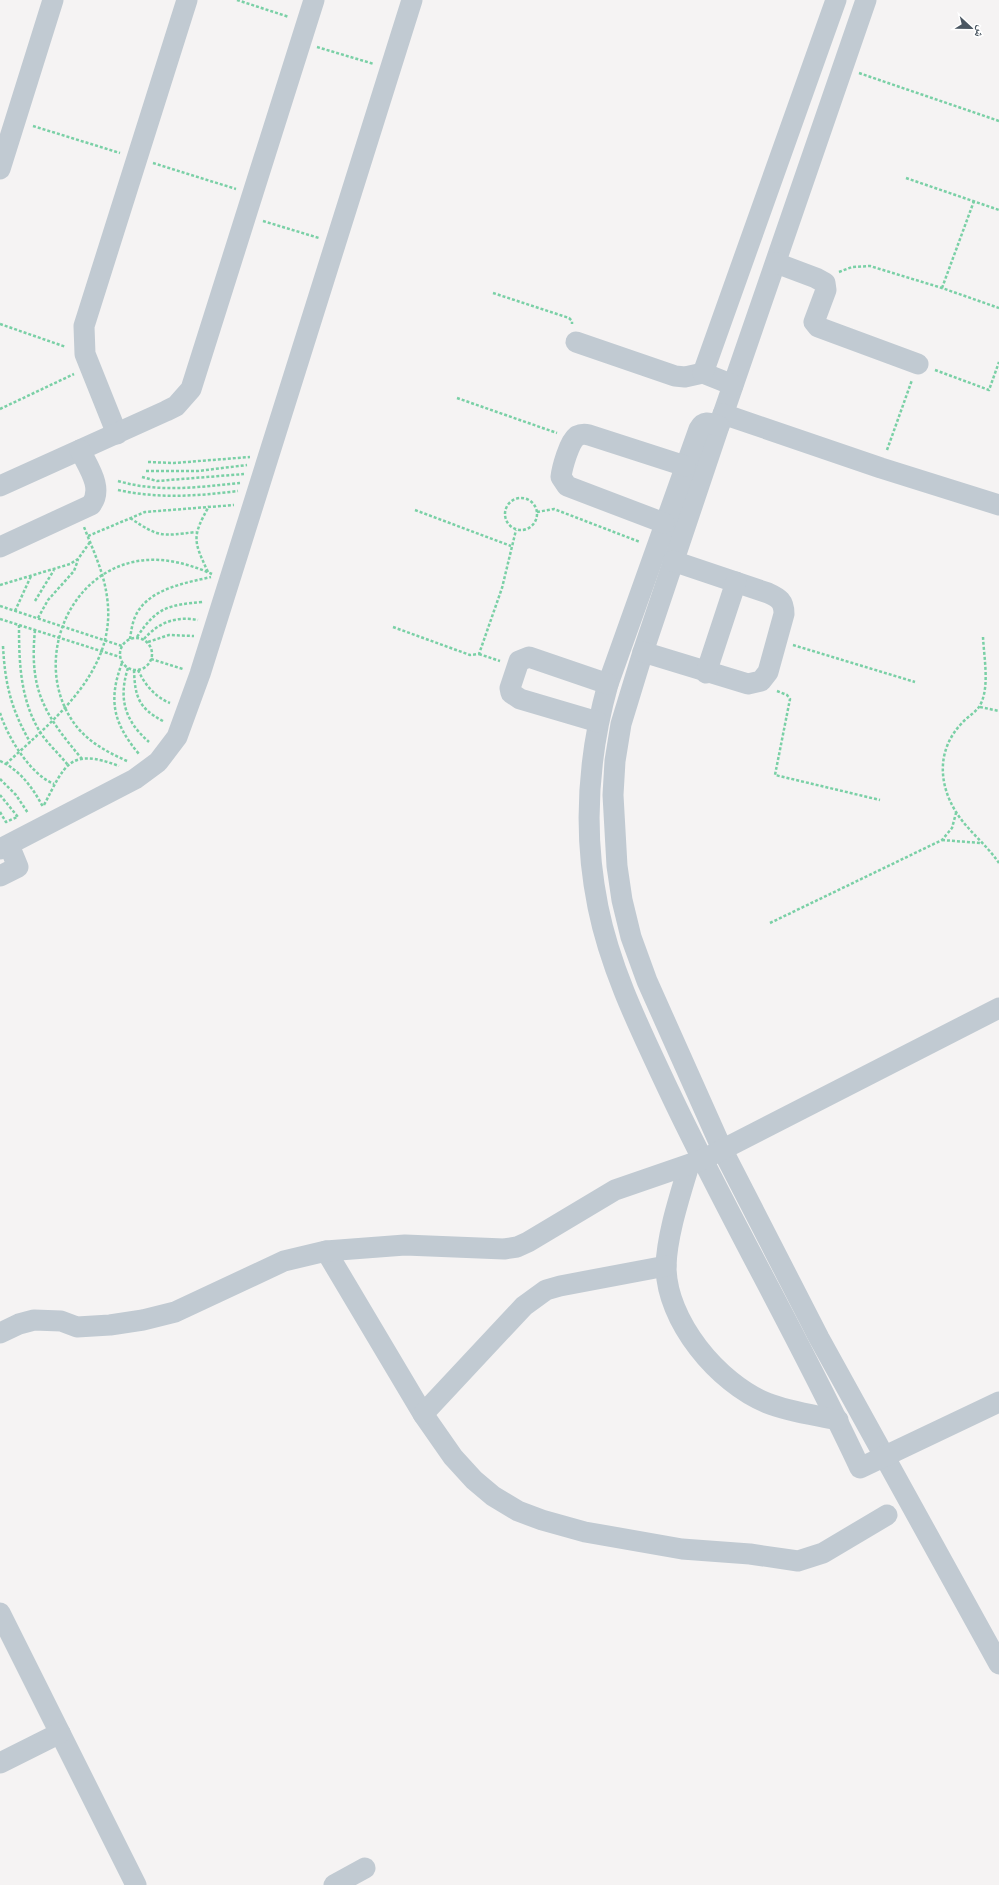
<svg xmlns="http://www.w3.org/2000/svg" width="999" height="1885" viewBox="0 0 999 1885" font-family="Commissioner,'Noto Naskh Arabic',sans-serif">
<rect width="100%" height="100%" fill="#f5f3f3"/>
<g fill="none" stroke-linecap="round" stroke-linejoin="round">
<!-- path -->
<g stroke="#7ad0a6" stroke-width="2.5" stroke-dasharray="3 2" stroke-linecap="butt">
<path d="M237,0L289,17"/>
<path d="M317,47L374,64"/>
<path d="M859,73L999,121"/>
<path d="M33,126L120,153"/>
<path d="M153,163L236,189"/>
<path d="M906,178L999,210"/>
<path d="M263,221L319,238"/>
<path d="M839,272L852,267L870,266L942,288L999,308"/>
<path d="M942,288L974,201"/>
<path d="M493,293L569,318L572,321V324"/>
<path d="M0,324L66,347"/>
<path d="M935,370L989,390L999,362"/>
<path d="M457,398L557,433"/>
<path d="M0,409L74,374"/>
<path d="M887,450L912,380"/>
<path d="M148,462L174,463L250,457"/>
<path d="M146,471H198L247,465"/>
<path d="M142,477L157,481L244,474"/>
<path d="M118,481C159,493 199,487 240,483"/>
<path d="M118,490C159,499 197,496 238,491"/>
<circle cx="521" cy="514" r="16"/>
<path d="M415,510L511,546"/>
<path d="M537,512L554,509L640,542"/>
<path d="M130,518C160,538 161,536 196,532"/>
<path d="M88,536L145,512L234,505"/>
<path d="M208,572C193,540 192,537 209,506"/>
<path d="M0,585L70,564L78,559L90,542"/>
<path d="M35,601L54,570"/>
<path d="M0,606L122,646"/>
<path d="M15,611L31,576"/>
<path d="M38,618L48,600L74,571L78,560"/>
<path d="M0,619L120,657"/>
<path d="M19,625C19,662 20,699 40,732C48,744 59,754 68,765"/>
<path d="M393,627L470,655L479,654L502,588L516,530"/>
<path d="M35,630C29,690 44,714 82,759"/>
<path d="M137,637C157,607 168,605 203,602"/>
<path d="M983,637C984,657 989,683 982,701C978,712 969,715 962,723C937,749 938,783 956,812C968,831 987,845 999,863"/>
<circle cx="136" cy="654" r="16"/>
<path d="M130,639C131,632 132,624 135,617C147,589 185,583 211,577"/>
<path d="M144,639C159,622 176,616 198,620"/>
<path d="M148,642L169,635L194,636"/>
<path d="M793,645L915,682"/>
<path d="M3,646C5,684 11,709 30,742"/>
<path d="M479,654L500,661"/>
<path d="M151,659L183,669"/>
<path d="M122,663C108,700 113,723 139,754"/>
<path d="M128,668C118,699 125,721 149,742"/>
<path d="M134,670C135,696 138,708 163,721"/>
<path d="M138,670C145,685 155,697 170,703"/>
<path d="M777,691L787,695L790,699L775,775L880,800"/>
<path d="M980,707L999,711"/>
<path d="M0,713C8,738 30,774 54,784"/>
<path d="M0,761C20,770 33,788 43,807"/>
<path d="M127,761C109,753 90,743 77,727C32,671 62,578 133,562C160,556 187,563 212,574"/>
<path d="M6,764C54,719 118,671 107,597C104,573 93,550 84,527"/>
<path d="M0,779L16,795L28,813"/>
<path d="M0,795L18,817"/>
<path d="M44,805C65,765 69,747 119,766"/>
<path d="M0,812L6,822L17,817"/>
<path d="M942,840L981,843"/>
<path d="M770,923L942,840L952,828L956,813"/>
</g>
<!-- minor -->
<g stroke="#c1cad2" stroke-width="21">
<path d="M866,0L719,426L643,652L621,724L615,761L613,795L617,866L622,900L631,937L647,981L722,1149L819,1338L999,1664"/>
<path d="M0,169L53,0"/>
<path d="M776,263L816,278L825,283L826,290L814,322L818,327L918,364"/>
<path d="M576,342L675,376L685,377L703,373L733,385"/>
<path d="M703,373L836,0"/>
<path d="M723,414L881,468L999,505"/>
<path d="M719,426C710,423 704,420 699,429L608,684C588,756 583,833 598,907C611,972 642,1033 670,1093C730,1220 801,1341 860,1468L999,1402"/>
<path d="M117,434L85,354L84,326L187,0"/>
<path d="M0,486L166,411L176,406L191,389L314,0"/>
<path d="M664,523L567,486L561,477C562,468 569,442 577,436C581,434 585,434 589,435L685,466"/>
<path d="M0,547L91,505C104,488 88,467 80,450"/>
<path d="M643,652L748,684L761,681L768,672L784,614C784,601 779,598 768,593L673,561"/>
<path d="M706,673L736,582"/>
<path d="M598,722L520,699L511,693L510,688L519,661L529,657L608,684"/>
<path d="M0,849L135,779L158,762L177,737L200,674L412,0"/>
<path d="M0,876L18,867L9,845"/>
<path d="M689,1165C680,1196 667,1234 666,1266C666,1321 718,1383 767,1403C790,1412 815,1415 838,1420"/>
<path d="M326,1251L423,1414L453,1457L474,1480L493,1496L518,1511L542,1520L585,1532L682,1549L750,1554L798,1561L823,1553L887,1515"/>
<path d="M0,1333L19,1324L34,1320L61,1321L77,1327L110,1325L143,1320L175,1312L284,1261L326,1251L405,1245L504,1249L517,1247L528,1242L615,1190L702,1160L999,1008"/>
<path d="M423,1414L524,1306L546,1290L560,1286L666,1266"/>
<path d="M0,1613L136,1885"/>
<path d="M0,1763L60,1733"/>
<path d="M334,1885L365,1868"/>
</g>
</g>
<!-- north arrow -->
<g transform="translate(971 28) rotate(112)" stroke="#ffffff" stroke-width="3" paint-order="stroke">
<path d="M0-3L7 15L0 10L-7 15Z" fill="#4a5661"/>
<text y="-6" font-size="11" font-weight="bold" text-anchor="middle" fill="#4a5661">ش</text>
</g>
</svg>
